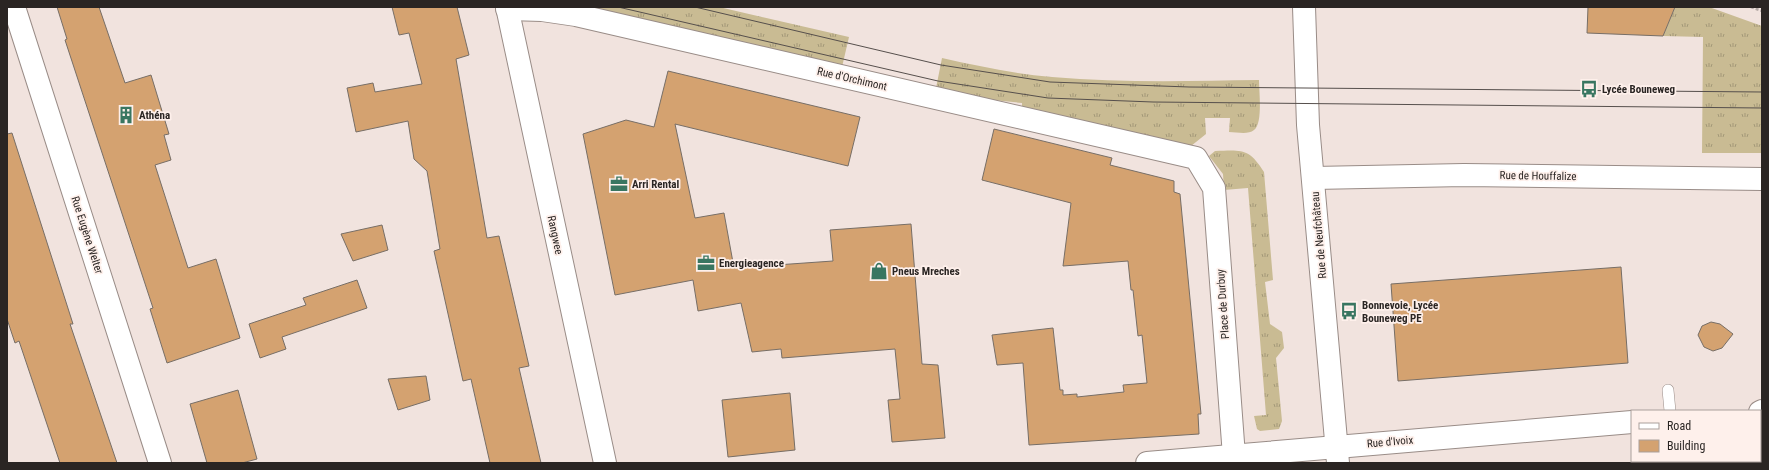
<svg xmlns="http://www.w3.org/2000/svg" width="1769" height="470" viewBox="0 0 1769 470" font-family="'Roboto Condensed',sans-serif">
<defs>
<pattern id="grass-tufts" width="24" height="20" patternUnits="userSpaceOnUse"><rect width="24" height="20" fill="#c9bb93"/><path d="M3 7l-1-3M5 7V3M7 7l1-3M15 17l-1-3M17 17v-4M19 17l1-3" fill="none" stroke="#a39878"/></pattern>
</defs>
<rect width="100%" height="100%" fill="#f1e3de"/>
<!-- grass -->
<g fill="url(#grass-tufts)">
<path d="M578,7H719L849,37L842,67Z"/>
<path d="M1675,7H1709L1762,26V153H1702L1703,37L1663,36Z"/>
<path d="M942,58C978,66 1015,74 1052,77C1121,83 1190,81 1259,80C1259,91 1263,124 1254,130C1248,135 1237,132 1229,132L1230,118H1205L1206,134L1191,146L1022,109V103L993,100L936,88Z"/>
<path d="M1215,151C1242,150 1249,148 1264,172L1273,280L1265,282L1270,324L1282,332L1284,348L1276,358L1282,421L1279,429L1260,431L1257,429L1254,416L1266,415L1248,188L1224,190L1223,174L1209,156Z"/>
</g>
<!-- building -->
<g fill="#d4a270" stroke="#776e66">
<path d="M57,7H99L125,83L151,75L169,134L164,135L171,160L155,165L188,268L216,259L240,338L167,363L150,309L153,308L65,40L67,39Z"/>
<path d="M392,7H457L469,55L456,59L487,238L499,236L529,366L519,368L541,463H490L471,379L463,381L434,251L440,249L427,171L414,159L408,121L356,132L347,88L373,83L375,92L422,84L409,33L399,35Z"/>
<path d="M1588,7H1675L1663,36L1587,33Z"/>
<path d="M668,71L860,117L848,166L675,124L695,218L724,213L734,268L833,261L830,230L911,224L922,364L938,365L945,438L892,442L888,400L900,399L895,349L782,358L781,349L752,352L741,303L698,311L693,280L615,295L583,134L626,120L654,127Z"/>
<path d="M994,129L1112,158L1110,165L1174,181V192L1180,194L1201,414H1198L1199,434L1029,445L1023,363L997,365L992,335L1053,328L1060,390H1063V395L1077,394V397L1124,392L1123,385L1147,383L1142,335L1138,336L1133,290H1131L1128,261L1063,266L1071,203L982,180Z"/>
<path d="M12,133L73,324H70L117,463H60L19,341L15,343L7,319V134Z"/>
<path d="M382,225L388,250L353,261L341,234Z"/>
<path d="M1621,267L1628,363L1398,381L1391,284Z"/>
<path d="M357,280L367,308L282,337L286,349L260,358L249,324L306,305L303,298Z"/>
<path d="M1711,322L1720,324L1733,334L1722,348L1713,351L1704,347L1698,335L1702,326Z"/>
<path d="M426,376L430,400L398,410L388,379Z"/>
<path d="M238,390L257,459L242,463H207L190,404Z"/>
<path d="M790,393L795,450L728,457L722,400Z"/>
</g>
<g fill="none" stroke-linecap="round" stroke-linejoin="round">
<!-- lane casing -->
<g stroke="#998c87" stroke-width="12">
<path id="lane" d="M1668,390L1670,411"/>
</g>
<!-- street casing -->
<g stroke="#998c87" stroke-width="24">
<g id="street">
<path d="M14,7L160,463"/>
<path d="M507,9L542,10L576,15L1196,158L1214,188L1234,456"/>
<path d="M1314,178L1464,175L1762,179"/>
<path d="M1760,412L1762,411"/>
<path d="M1147,463L1632,422"/>
</g>
</g>
<!-- secondary casing -->
<g stroke="#998c87" stroke-width="24">
<g id="secondary">
<path d="M507,7L605,463"/>
<path d="M1304,7L1308,125L1338,463"/>
</g>
</g>
<!-- path -->
<path stroke="#b4a9a5" stroke-width="2.5" stroke-dasharray="3 2" stroke-linecap="butt" d="M1751,7L1762,11"/>
<!-- lane -->
<use href="#lane" stroke="#fff" stroke-width="11"/>
<!-- street -->
<use href="#street" stroke="#fff" stroke-width="22"/>
<!-- secondary -->
<use href="#secondary" stroke="#fff" stroke-width="22"/>
<!-- tram -->
<g stroke="#564f4c" stroke-width="1">
<path d="M618,7L938,81L1048,98L1153,102L1762,108"/>
<path d="M695,7L941,65L1050,82L1189,87L1762,92"/>
</g>
</g>
<!-- icons -->
<defs>
<g id="bus-bare" transform="scale(1.38)"><path d="M-5-6H5V4H4V6H2V4H-2V6H-4V4H-5ZM-3.5-4V0h7V-4ZM-3.5 1.2v1.5H-2V1.2ZM2 1.2v1.5H3.5V1.2Z" fill="#397661" stroke="#fef0eb" stroke-width="2.5" paint-order="stroke"/></g>
<g id="building-bare" transform="scale(1.38)"><path d="M-4-6H4V6H1V3H-1V6H-4ZM-2.5-4.3h1.7v1.8h-1.7ZM.8-4.3h1.7v1.8H.8ZM-2.5-1h1.7V.8h-1.7ZM.8-1h1.7V.8H.8Z" fill="#397661" stroke="#fef0eb" stroke-width="2.5" paint-order="stroke"/></g>
<g id="office-bare" transform="scale(1.38)"><path d="M-6-3h4V-5.5h4V-3h4V5H-6ZM-1-4.5V-3h2v-1.5ZM-6 0V1H6V0Z" fill="#397661" stroke="#fef0eb" stroke-width="2.5" paint-order="stroke"/></g>
<g id="shop-bare" transform="scale(1.38)"><path d="M-5-2.5h2.3a2.7 3.5 0 0 1 5.4 0H5L5.5 6h-11ZM-1.5-2.5h3a1.5 2.3 0 0 0-3 0Z" fill="#397661" stroke="#fef0eb" stroke-width="2.5" paint-order="stroke"/></g>
</defs>
<g fill-rule="evenodd">
<use href="#bus-bare" x="1589" y="89"/>
<use href="#building-bare" x="126" y="115"/>
<use href="#office-bare" x="619" y="184"/>
<use href="#office-bare" x="706" y="263"/>
<use href="#shop-bare" x="879" y="271"/>
<use href="#bus-bare" x="1349" y="311"/>
</g>
<g text-anchor="middle" dominant-baseline="central" stroke-width="3.5" stroke-linejoin="round" paint-order="stroke">
<!-- street labels -->
<g font-size="11" fill="#2a2523" stroke="#fef0eb">
<text transform="translate(852 79) rotate(13)">Rue d'Orchimont</text>
<text transform="translate(1538 176) rotate(1)">Rue de Houffalize</text>
<text transform="translate(87 235) rotate(72)">Rue Eugène Welter</text>
<text transform="translate(555 235) rotate(78)">Rangwee</text>
<text transform="translate(1319 235) rotate(-95)">Rue de Neufchâteau</text>
<text transform="translate(1223 304) rotate(-94)">Place de Durbuy</text>
<text transform="translate(1390 442) rotate(-5)">Rue d'Ivoix</text>
</g>
<!-- poi labels -->
<g font-size="11" font-weight="bold" fill="#2a2523" stroke="#fef0eb" text-anchor="start">
<text x="1602" y="89">Lycée Bouneweg</text>
<text x="139" y="115">Athéna</text>
<text x="632" y="184">Arri Rental</text>
<text x="719" y="263">Energieagence</text>
<text x="892" y="271">Pneus Mreches</text>
<text x="1362" y="305">Bonnevoie, Lycée<tspan x="1362" dy="13">Bouneweg PE</tspan></text>
</g>
</g>
<!-- border -->
<rect width="1769" height="470" fill="none" stroke="#2a2523" stroke-width="16"/>
<!-- legend -->
<rect x="1631" y="410" width="130" height="52" fill="#fef0eb" stroke="#a99f9b"/>
<rect x="1639" y="423" width="20" height="6" fill="#ffffff" stroke="#a99f9b"/>
<text x="1667" y="430" font-size="12" fill="#2a2523">Road</text>
<rect x="1639" y="440" width="20" height="12" fill="#d4a270" stroke="#a99f9b"/>
<text x="1667" y="450" font-size="12" fill="#2a2523">Building</text>
</svg>
